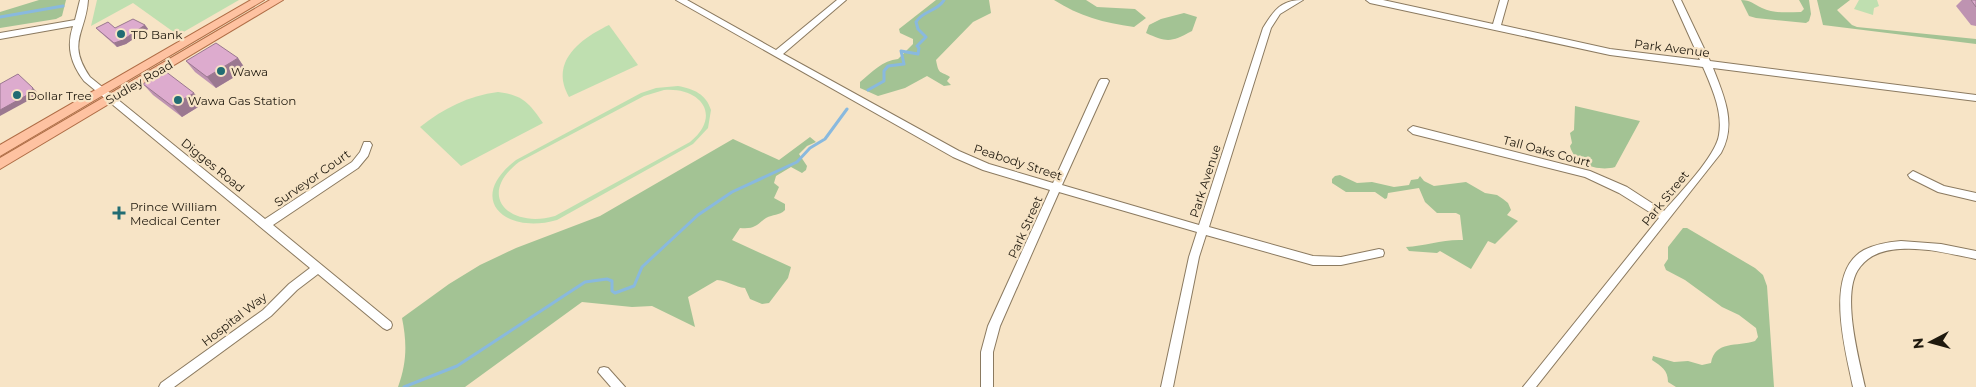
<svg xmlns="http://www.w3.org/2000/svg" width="1976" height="387" viewBox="0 0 1976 387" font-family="Montserrat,sans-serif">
<rect width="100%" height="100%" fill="#f7e4c6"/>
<!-- green -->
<g fill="#bfdfb0" fill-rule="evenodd">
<path d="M97,0H239L180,34L175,33L133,3L91,26Z"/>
<path d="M1859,0H1877L1879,6L1874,8L1873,15L1854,9Z"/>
<path d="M609,25L638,65L569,97C549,62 580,39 609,25Z"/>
<path d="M678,86C694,89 706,94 711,110L708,128L693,144L557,220C505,235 465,199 516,160L641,93L656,88ZM664,90C700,87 723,115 690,142L555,216C510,229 475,196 519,162L644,96Z"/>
<path d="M498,92C523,95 529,103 543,123L461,166L420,127C444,108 468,96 498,92Z"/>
</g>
<!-- forest -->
<g fill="#a3c394">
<path d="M39,0H66L62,16L56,19L0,28V12Z"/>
<path d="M936,0H989L991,13L973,22L936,60C939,76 940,70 950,77L947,81L951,85L944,86L927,76L905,88L878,96L860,88V82C871,73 883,60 898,59L913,44V39L900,33L899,29Z"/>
<path d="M1054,0H1086L1097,7L1135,9L1146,18L1134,27C1104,23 1079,16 1054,0Z"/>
<path d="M1741,0C1751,0 1753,4 1762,8C1774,14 1788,12 1801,12L1804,9L1799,0H1809L1811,14L1809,21L1806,23L1756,18L1749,16Z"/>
<path d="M1817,0H1850L1837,10L1852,25L1857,27L1976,39V44L1823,25Z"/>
<path d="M1184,13L1197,17L1192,31C1171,42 1168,43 1146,33L1149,25L1161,19Z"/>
<path d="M1575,106L1640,121L1615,167C1599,172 1574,164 1570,146L1572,143L1570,133L1574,130Z"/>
<path d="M810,137L816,142L807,146L799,154L807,166L806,170L802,173L791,167L776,176L774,183L779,187L774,198L785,204V210C779,216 773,214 766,218C755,226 755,229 740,228L732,240L791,267L788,278L769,303L762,304L750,299L745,288C735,287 728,281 717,280L688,297L695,327L652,306L632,307L582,302L465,387H398C407,362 407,343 402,318L449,284L480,265L516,248L600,216L733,139L779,160Z"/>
<path d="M1340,175L1357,183L1372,182L1394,187L1409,185L1411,180L1418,179L1420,176L1424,181L1434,186L1466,182L1485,193L1497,195L1503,199L1508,203L1511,210L1507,215L1518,221L1495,244L1488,241L1471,269L1440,251L1437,253L1409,251L1406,247C1425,246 1443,239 1463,240L1460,215L1456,213H1437L1425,202L1419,188L1388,193L1387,198L1385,199L1375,192H1346L1332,183V179L1335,176Z"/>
<path d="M1683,228H1687L1755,268L1763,275L1767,286L1774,387H1676L1668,382C1668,370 1661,366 1652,360L1653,356L1674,362L1688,361L1702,365L1711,363C1715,340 1737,347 1755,341L1758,337L1756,328L1739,315L1722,307L1685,280L1666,270L1664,265L1668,259V247Z"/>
</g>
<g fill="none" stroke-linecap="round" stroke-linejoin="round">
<!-- stream -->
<g stroke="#89b9de" stroke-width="3">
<path d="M0,17L63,6"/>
<path d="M868,90L884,81V71L888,66L904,64L901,51L918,54L919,48L917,46L926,37L918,29L916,22C922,11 938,11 944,0"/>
<path d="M404,387L457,366L585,282L607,279L612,281V291L615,293L634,286L642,267L698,215L732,192L797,162L810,148L825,139L847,109"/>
</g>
<!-- minor casing -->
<g stroke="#8b7a60" stroke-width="2">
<g id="minor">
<path d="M80,0H88C86,33 66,42 90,77L265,219L352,162L360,152L364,142H370L372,145L368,156L358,168L273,225L391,322L392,325L391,328L387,330L383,328L318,274L297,290L271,316L174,387H159L161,383L263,310L289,284L310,268L84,81C71,64 66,47 73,26L0,39V33L75,20Z"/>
<path d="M676,0H687L776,50L837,0H846L783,54L959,151L989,164L1053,183L1099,81L1101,79H1107L1109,81L1062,185L1199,225L1263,28C1274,10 1281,0 1303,0L1280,14L1271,28L1209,227L1313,256L1341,257L1379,249L1383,250L1384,253L1383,256L1379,257L1341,265H1313L1206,235L1199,257L1173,387H1161L1189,257L1197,232L1059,192L1000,326L993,352V387H981V352L988,326L1050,190L983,170L953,157Z"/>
<path d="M1366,0H1383L1493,24L1500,0H1508L1501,25L1610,49L1700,60L1673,0H1681L1710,61L1976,95V101L1713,68C1724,96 1737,124 1721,153L1536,387H1523L1659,218L1619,193L1585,177L1413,134L1408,130L1410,128L1413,126L1590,171L1627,187L1664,211C1679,194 1716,156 1719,135C1723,112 1712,88 1703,67L1610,55L1370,3Z"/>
<path d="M1913,171L1944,186L1976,193V201L1938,192L1910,178L1908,175Z"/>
<path d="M1901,241L1941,244L1976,251V259C1951,254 1925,247 1900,249C1884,250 1870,254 1860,267C1840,291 1859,359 1865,387H1853C1846,352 1823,272 1864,250C1876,244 1888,242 1901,241Z"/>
<path d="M604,367L608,368L625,387H611L598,372L600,368Z"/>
</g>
</g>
<!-- major casing -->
<g stroke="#af6c45" stroke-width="2">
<g id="major">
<path d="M251,0H264L0,156V145Z"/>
<path d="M270,0H283L0,169V158Z"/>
</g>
</g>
<!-- minor -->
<use href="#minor" fill="#fff" fill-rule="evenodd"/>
<!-- major -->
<use href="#major" fill="#fec2a1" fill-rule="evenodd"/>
</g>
<!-- wall -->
<g fill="#be93b1">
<path d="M1962,0H1976V26L1971,25L1956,6Z"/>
<path d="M145,25L148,29L126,44L117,47L100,32L96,28H115Z"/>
<path d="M238,58L246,70L216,88L195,72L186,61Z"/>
<path d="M143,84L203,104L182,117L153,95Z"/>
</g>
<!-- shaded-wall -->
<g fill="#9b7890">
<path d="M145,25L148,29L126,44L117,47L114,43Z"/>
<path d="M238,58L246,70L216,88L207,77Z"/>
<path d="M33,88L37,92L33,98L0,116V110Z"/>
<path d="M194,93L203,104L182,117L172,106Z"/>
</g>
<!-- building -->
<g fill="#ddabce" stroke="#9b7890">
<path d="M1971,0H1976V7Z"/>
<path d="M133,19L145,25L123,40L114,43L96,28L108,22L115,28Z"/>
<path d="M216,43L238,58L207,77L186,61Z"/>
<path d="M165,71L194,93L172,106L143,84Z"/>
<path d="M18,74L33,88L29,94L0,110V84Z"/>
</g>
<!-- markers -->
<g fill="#216c73" stroke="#f7e4c6" stroke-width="2">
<circle cx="121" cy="34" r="5"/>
<circle cx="221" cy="71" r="5"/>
<circle cx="17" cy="95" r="5"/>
<circle cx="178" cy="100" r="5"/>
<path d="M116.5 205.5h5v5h5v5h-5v5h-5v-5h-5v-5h5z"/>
</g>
<g text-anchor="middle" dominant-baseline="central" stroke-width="4.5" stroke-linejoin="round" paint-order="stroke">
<!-- poi labels -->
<g font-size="12" fill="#1f190e" stroke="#f7e4c6" text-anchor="start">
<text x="131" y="34">TD Bank</text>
<text x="231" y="71">Wawa</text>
<text x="27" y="95">Dollar Tree</text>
<text x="188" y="100">Wawa Gas Station</text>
<text x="130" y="206">Prince William<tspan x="130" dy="14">Medical Center</tspan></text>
</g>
<!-- street labels -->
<g font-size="12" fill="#1f190e" stroke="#f7e4c6">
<text transform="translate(1672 48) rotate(7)">Park Avenue</text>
<text transform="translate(139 82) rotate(-30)">Sudley Road</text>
<text transform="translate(1547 151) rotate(15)">Tall Oaks Court</text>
<text transform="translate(1018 162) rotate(18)">Peabody Street</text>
<text transform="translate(213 165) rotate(39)">Digges Road</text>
<text transform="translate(312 178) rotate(-35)">Surveyor Court</text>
<text transform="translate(1205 181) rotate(-72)">Park Avenue</text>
<text transform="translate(1665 198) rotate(-51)">Park Street</text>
<text transform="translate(1025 227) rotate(-66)">Park Street</text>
<text transform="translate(234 319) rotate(-38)">Hospital Way</text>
</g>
</g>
<!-- north arrow -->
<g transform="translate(1931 342) rotate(264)" stroke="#f7e4c6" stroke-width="4" paint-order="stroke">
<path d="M0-4L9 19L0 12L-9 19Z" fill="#1f190e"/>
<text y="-8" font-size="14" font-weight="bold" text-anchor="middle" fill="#1f190e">N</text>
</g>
</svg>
